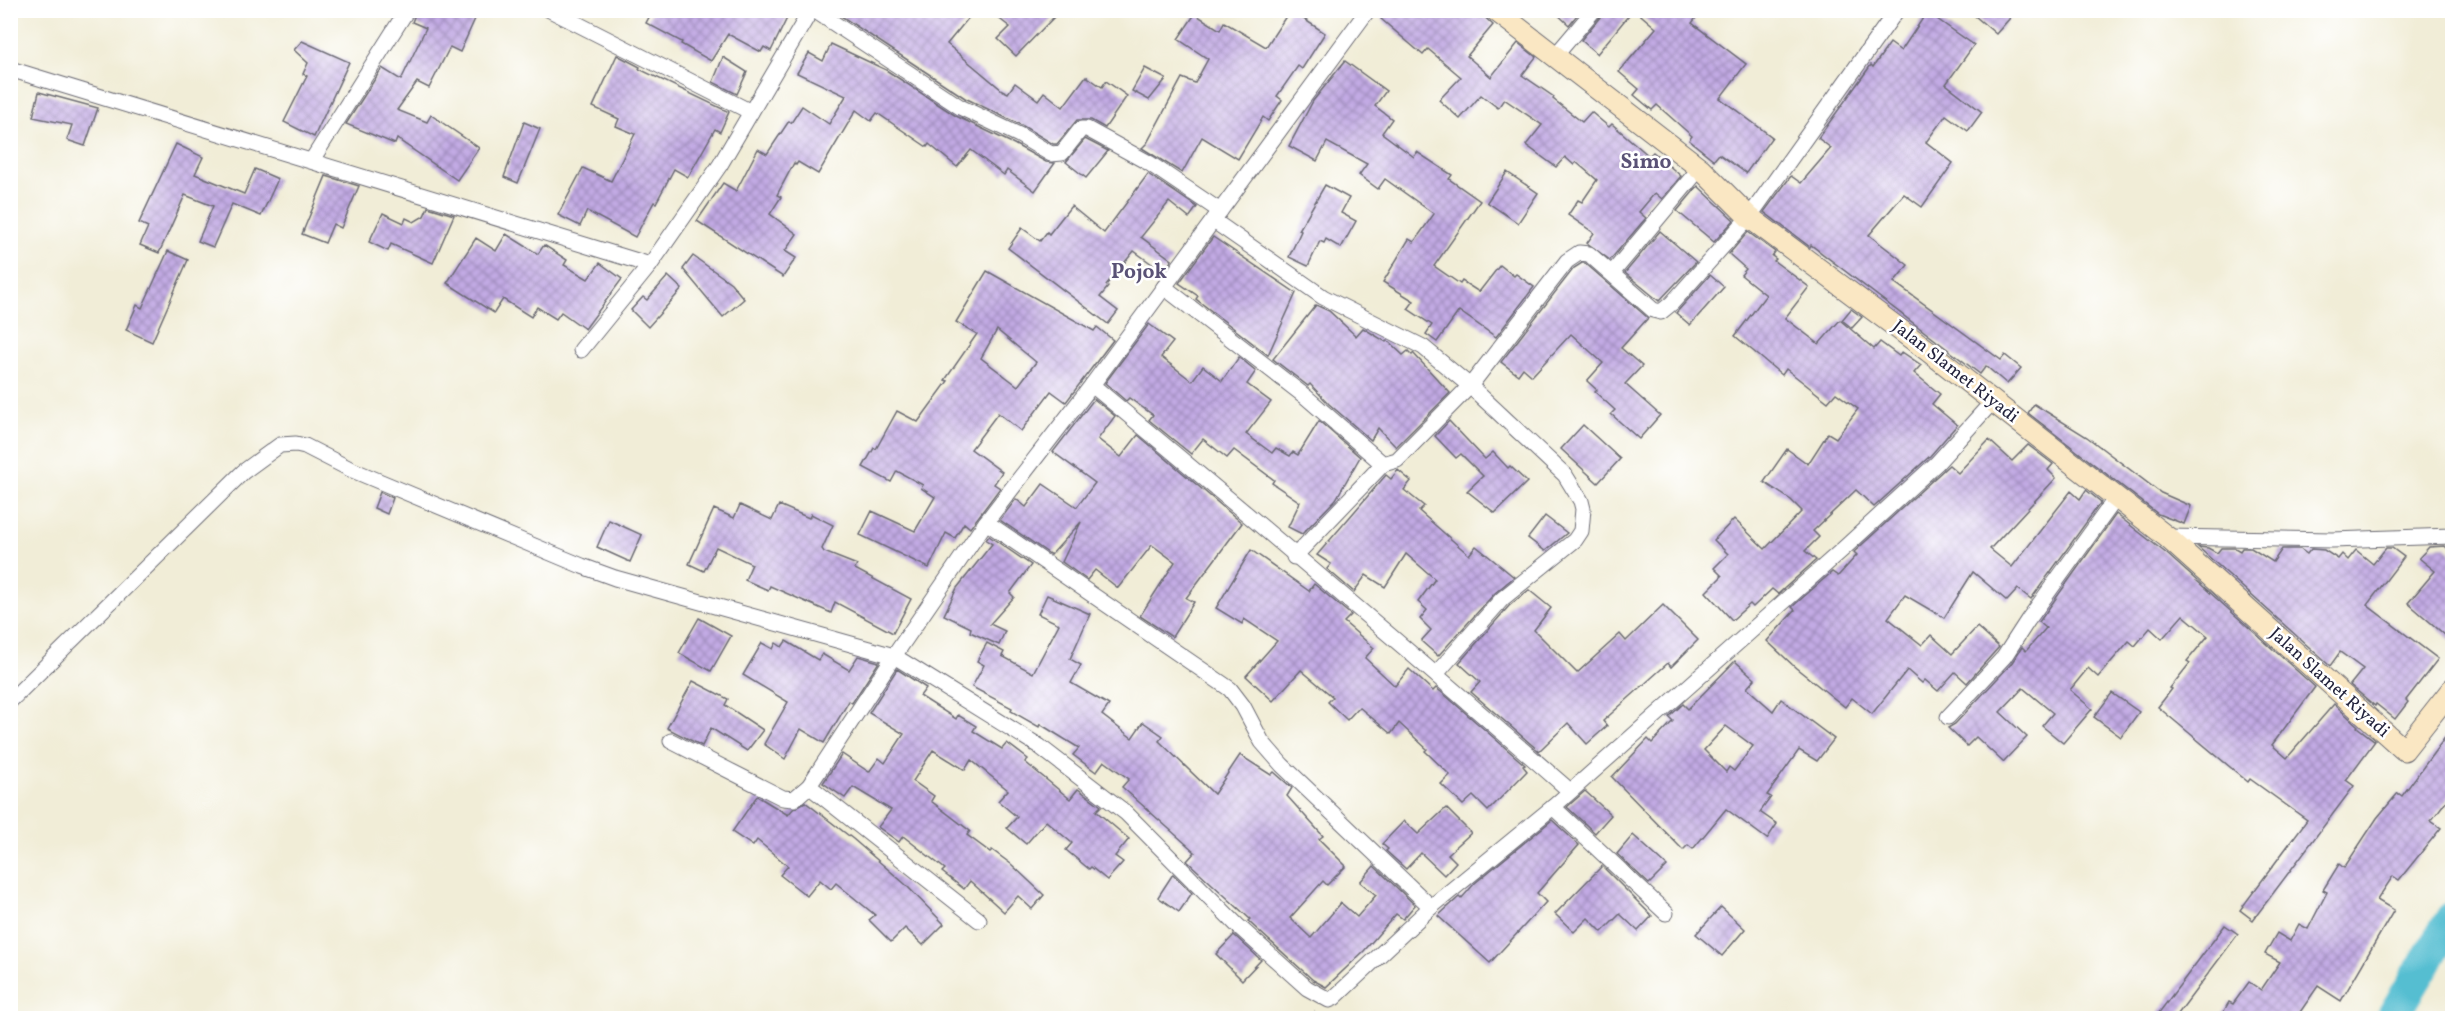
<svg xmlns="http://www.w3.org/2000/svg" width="2463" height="1029" viewBox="0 0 2463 1029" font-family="Vollkorn,serif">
<defs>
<pattern id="building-cross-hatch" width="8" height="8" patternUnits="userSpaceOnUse" patternTransform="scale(1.5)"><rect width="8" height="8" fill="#c2aae4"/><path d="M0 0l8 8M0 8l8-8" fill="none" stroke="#9d8aba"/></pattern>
</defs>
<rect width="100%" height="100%" fill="#fff"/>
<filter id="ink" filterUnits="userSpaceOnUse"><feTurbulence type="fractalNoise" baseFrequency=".0167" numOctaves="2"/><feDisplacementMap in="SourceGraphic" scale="12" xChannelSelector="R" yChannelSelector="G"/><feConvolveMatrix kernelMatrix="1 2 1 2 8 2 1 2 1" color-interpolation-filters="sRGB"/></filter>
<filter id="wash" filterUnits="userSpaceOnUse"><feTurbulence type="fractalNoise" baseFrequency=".008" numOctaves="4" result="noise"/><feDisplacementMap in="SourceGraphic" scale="24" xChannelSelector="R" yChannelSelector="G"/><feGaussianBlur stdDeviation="1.35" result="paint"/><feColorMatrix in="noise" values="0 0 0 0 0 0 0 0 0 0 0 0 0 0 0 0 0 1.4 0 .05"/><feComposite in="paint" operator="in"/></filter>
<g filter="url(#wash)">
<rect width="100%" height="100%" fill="#f1edd7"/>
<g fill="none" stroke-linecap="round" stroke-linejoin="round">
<!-- river -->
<path stroke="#54bed1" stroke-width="33" d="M2392,1018L2452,918"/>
</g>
<g id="blocks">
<!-- building -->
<g fill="url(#building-cross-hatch)" fill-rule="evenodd">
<path d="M417,10H479L460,52L450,47L429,88L417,82L397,110L427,122L431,115L479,148L457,180L397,139L395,144L346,124L382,68L401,80L426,28L412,22Z"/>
<path d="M653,10H777L788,16L771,51L764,47L761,52L728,34L711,61L681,44L682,42L646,23Z"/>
<path d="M832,10H975L947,44L1002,90L1008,93L1015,83L1038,100L1044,92L1063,107L1086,76L1102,87L1106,81L1127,96L1105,128L1091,120H1077L1057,144H1053L1023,126L965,98Z"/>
<path d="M988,10H1047L1054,17L1016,56L998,39L1010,27Z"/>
<path d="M1290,10L1325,33L1302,69L1298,66L1277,96L1282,100L1268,121L1263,117L1238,159L1202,137L1182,173L1142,148L1147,143L1182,78L1195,83L1208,59L1178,39L1195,14L1220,30L1224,22L1266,47Z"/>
<path d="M1388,10H1477L1493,25L1467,56L1491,77L1518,43L1536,57L1522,75L1554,97L1553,99L1582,122L1591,112L1609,127L1612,124L1649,156L1653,152L1681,176L1662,199L1655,193L1639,212L1646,218L1610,260L1587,243L1594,233L1568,215L1578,200L1582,202L1597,180L1576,162L1574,165L1565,157L1556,167L1526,145L1542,125L1504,99L1498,108L1481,95L1460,119L1439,100L1461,77L1428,49L1423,55L1381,19Z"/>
<path d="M1553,10H1581L1569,25Z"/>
<path d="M1604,10H1633L1597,54L1581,40L1601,16Z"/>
<path d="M1635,10H1702L1692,23L1746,64L1720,98L1772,137L1746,173L1719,154L1714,160L1689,140L1692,136L1657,105L1652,110L1634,95L1639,89L1619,72L1656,28Z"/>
<path d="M1968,10H2001L2010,18L1996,34Z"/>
<path d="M1927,12L1974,45L1946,84L1982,112L1968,131L1946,115L1926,142L1953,163L1922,207L1904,194L1869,235L1908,265L1894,282L2001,360L2005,355L2021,368L2007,384L1986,366L1980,374L1811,245L1810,247L1764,212L1791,176L1801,183L1831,148L1818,138L1871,65L1873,67L1890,43L1901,51Z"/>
<path d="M302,41L349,62L314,137L284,122L307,76L303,74L308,63L294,50Z"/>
<path d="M831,44L886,70L956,116L1014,144L1046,162L1055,163L1035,191L1007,170L1004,175L971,150L957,167L929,144L927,147L877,113L871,121L856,110L818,174L798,162L796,165L794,163L777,195L781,197L770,214L797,234L785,251L796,258L783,277L697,221L723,183L736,191L758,149L767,154L789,121L791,123L802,106L829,124L846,96L797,73L809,53L823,61Z"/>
<path d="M617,55L640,67L639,69L729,112L720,132L715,129L688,177L674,169L656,203L654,202L635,237L587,211L580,226L558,215L583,168L611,181L635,134L616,126L619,119L593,107Z"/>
<path d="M723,57L747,72L737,94L713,82Z"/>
<path d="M1345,61L1386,91L1375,106L1392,119L1382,133L1414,157L1417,152L1452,175L1449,179L1480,201L1434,266L1460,284L1462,281L1479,292L1500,265L1514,276L1516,274L1534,287L1496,337L1459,311L1437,342L1426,334L1432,325L1408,309L1414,301L1383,282L1409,239L1414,242L1434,214L1385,179L1378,189L1359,175L1367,164L1327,142L1317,161L1289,146L1313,101Z"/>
<path d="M1145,68L1166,79L1149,100L1132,91Z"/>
<path d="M39,92L98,108L85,146L67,140L72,125L33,117Z"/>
<path d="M524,122L540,129L518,183L504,177Z"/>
<path d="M1085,139L1108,151L1086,178L1066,162Z"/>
<path d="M176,144L203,157L195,174L244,194L255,169L278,179L261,216L232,204L213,247L198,241L213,206L185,195L159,253L140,245L148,227L139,223Z"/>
<path d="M1507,172L1538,193L1518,223L1487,202Z"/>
<path d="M1148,174L1197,207L1189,218L1169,202L1141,237L1172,260L1163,272L1134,251L1106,285L1108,287L1100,297L1118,311L1108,324L1008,248L1022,228L1040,241L1047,232L1049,234L1071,206L1104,233Z"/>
<path d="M326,176L359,186L341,228L333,224L325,243L302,234Z"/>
<path d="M1325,185L1349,198L1341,213L1356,221L1341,248L1326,239L1324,243L1320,241L1308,266L1289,257L1301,231L1299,230Z"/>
<path d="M1698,186L1734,220L1714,242L1677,211Z"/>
<path d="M428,207L454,215L433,263L391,244L388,251L369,242L383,213L404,223L406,218L414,222L424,216Z"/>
<path d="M1660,231L1696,262L1659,301L1625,273Z"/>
<path d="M1748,232L1775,252L1772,256L1776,259L1774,261L1809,287L1785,318L1819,344L1840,320L1874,349L1880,342L1899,356L1902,352L1921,365L1914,373L1940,394L1932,404L1957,425L1930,456L1874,507L1856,490L1813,531L1819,537L1805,551L1816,560L1778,594L1772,589L1753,607L1750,604L1732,620L1706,592L1722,576L1714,568L1728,554L1714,540L1734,519L1765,549L1802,511L1791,500L1764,482L1787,449L1808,464L1828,433L1836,438L1858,409L1836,393L1828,402L1786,369L1782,375L1735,336L1766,295L1741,275L1746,269L1729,254Z"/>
<path d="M506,234L538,254L544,245L567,260L564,265L588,279L600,263L622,279L585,329L561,312L556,319L537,307L531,317L503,299L494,313L447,283L476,238L496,251Z"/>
<path d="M1213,237L1296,293L1268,355L1196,299L1198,296L1179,283Z"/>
<path d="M168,251L188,260L152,342L126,330L137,305L142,308Z"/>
<path d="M693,256L731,283L744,299L723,317L683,269Z"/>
<path d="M1582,263H1585L1648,318L1621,348L1642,366L1625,384L1660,415L1639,439L1611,414L1615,410L1595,392L1597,390L1587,381L1603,363L1571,334L1532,376L1523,368L1518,375L1501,362L1574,268Z"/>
<path d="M987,271L1094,331L1097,327L1113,340L1066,402L1051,391L1021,431L998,413L971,449L1002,472L994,484L1000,488L970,528L964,523L955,538L946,533L929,568L860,535L872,511L915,531L935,497L921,488L923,485L897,471L891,482L863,467L874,448L876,449L897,411L918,422L948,381L945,380L977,334L956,322ZM997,330L1036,362L1018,386L981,358Z"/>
<path d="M1710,275L1724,287L1690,325L1676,313Z"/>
<path d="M668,276L682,289L648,327L631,310L643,297L647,300Z"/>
<path d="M1316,305L1329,311L1356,336L1363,328L1386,342L1388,341L1403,355L1408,351L1412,355L1413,353L1450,393L1396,447L1378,428L1371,440L1329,404L1310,384L1308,386L1273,359Z"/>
<path d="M1851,309L1862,317L1852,328L1842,320Z"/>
<path d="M1149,324L1173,342L1161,357L1192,381L1203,366L1222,381L1239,357L1256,371L1247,384L1271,402L1246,434L1272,453L1276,448L1290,456L1293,452L1298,455L1319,421L1360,457L1336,499L1302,534L1288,527L1300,502L1272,483L1274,480L1234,450L1227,458L1203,439L1191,454L1149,420L1153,415L1129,398L1126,401L1105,383Z"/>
<path d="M1094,399L1115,416L1098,439L1121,457L1138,435L1242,523L1186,598L1194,602L1172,637L1140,616L1175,562L1152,545L1118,588L1095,570L1087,580L1062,562L1081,522L1051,555L1000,520L1016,499L1026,507L1043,484L1077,507L1095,483L1053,452Z"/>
<path d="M2034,404L2087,437L2161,493L2191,506L2184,524L2158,514L2028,413Z"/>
<path d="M1449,421L1485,459L1493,452L1508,468L1510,466L1527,482L1495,513L1467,491L1483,476L1461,454L1456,458L1435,436Z"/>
<path d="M1583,425L1620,459L1598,483L1561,449Z"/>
<path d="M1989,440L2012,461L2028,445L2053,464L2048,470L2056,478L1990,549L2012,567L2071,491L2080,499L2086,490L2101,502L2031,599L2018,589L2007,601L1973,572L1944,618L1905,595L1888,618L1922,645L1931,635L1952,654L1977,627L1999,647L1967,683L1955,672L1938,691L1925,680L1922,683L1907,670L1872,714L1852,698L1845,707L1796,668L1767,641L1795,610L1792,607L1832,572L1838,576L1857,555L1854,552L1949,465L1958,473Z"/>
<path d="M1398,470L1411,481L1404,490L1424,506L1419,511L1469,555L1476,546L1514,577L1495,593L1438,656L1421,641L1431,630L1420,619L1427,610L1418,602L1435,579L1406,554L1385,587L1366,575L1354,592L1327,569L1331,564L1317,555L1386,475L1391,479Z"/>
<path d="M380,492L393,498L387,514L374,508Z"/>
<path d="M740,505L772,520L779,505L809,518L811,514L833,525L822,549L824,552L857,565L855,569L911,599L893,633L835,602L831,613L770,586L768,590L745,580L752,564L716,547L704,571L689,564L714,509L734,518Z"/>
<path d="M2116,514L2167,554L2315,687L2272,745L2287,758L2334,704L2358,726L2357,727L2375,741L2346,780L2354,786L2253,920L2240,910L2307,820L2250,779L2248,782L2158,707L2172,689L2170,688L2190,663L2187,661L2208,636L2183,615L2162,639L2150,628L2135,646L2129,641L2098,677L2088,668L2070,690L2092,709L2063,743L2042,726L2053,713L2023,688L2000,712L2027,737L2003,762L1976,737L1967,746L1948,728L1955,724L2011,664L2022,647L2026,651L2046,628L2039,622Z"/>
<path d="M1545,516L1567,533L1545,551L1528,538Z"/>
<path d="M609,520L642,535L630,562L597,547Z"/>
<path d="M989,536L1031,565L1010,593L1014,597L990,624L1005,631L999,645L970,632L971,628L944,615L957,588L992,544L986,540Z"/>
<path d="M2445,546L2452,553V641L2408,603L2435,571L2419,558L2429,547Z"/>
<path d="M2198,547L2208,548L2217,553L2221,548H2235L2240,551L2242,548H2251L2273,562L2282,549H2300L2307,554L2311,549L2324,550L2338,559L2342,554L2348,560L2356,550L2373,564L2386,548H2392L2404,557L2367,605L2438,659L2406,700L2408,702L2395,719L2376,704L2375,706L2350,685L2363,669L2340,652L2330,666Z"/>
<path d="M1251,550L1309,591L1314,584L1351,615L1344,622L1374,648L1365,658L1395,686L1409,669L1433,691L1436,688L1445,695L1525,765L1523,766L1527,771L1488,811L1473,796L1463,805L1441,784L1450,775L1425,751L1427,749L1399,723L1391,734L1359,707L1347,720L1328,702L1333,697L1301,670L1273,701L1246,676L1277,641L1244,619L1242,624L1216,608Z"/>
<path d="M1529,590L1551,608L1534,630L1577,673L1620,634L1626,641L1663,605L1698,640L1671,667L1668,663L1603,721L1607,726L1587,744L1568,723L1539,751L1471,692L1480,682L1459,663L1509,606Z"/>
<path d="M1047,595L1090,614L1070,659L1081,665L1071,683L1109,705L1102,715L1132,738L1143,722L1163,736L1159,741L1214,794L1240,755L1271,775L1274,772L1292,788L1287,796L1323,836L1319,839L1346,866L1327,885L1323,881L1290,918L1311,938L1341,903L1357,917L1376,895L1360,882L1374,866L1415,905L1403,919L1396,914L1364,951L1326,987L1313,980L1248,921L1250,919L1187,861L1195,852L1122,787L1129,779L1104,761L1096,772L1073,755L1079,748L1040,724L1039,727L1011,711L1012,708L972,687L984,665L977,661L987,643L1004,652L1002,656L1033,673L1059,624L1038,614Z"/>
<path d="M699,618L731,636L711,671L679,653Z"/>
<path d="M786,641L818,660L822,654L849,670L858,656L879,662L852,703L849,701L824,743L801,729L785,759L764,744L788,702L743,675L762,643L773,649L776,643L782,647Z"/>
<path d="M1735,661L1755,679L1747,688L1773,711L1781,699L1834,739L1817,761L1799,750L1767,795L1771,797L1760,812L1777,824L1767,839L1726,809L1693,849L1688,845L1683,850L1612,777L1648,739L1652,743L1673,721L1669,717L1671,715L1683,704L1688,709ZM1726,726L1753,746L1734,771L1729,767L1726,772L1704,750Z"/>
<path d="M897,669L926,688L920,696L956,719L958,715L976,726L973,731L1002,749L1007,743L1028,759L1025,762L1070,799L1078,789L1101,806L1096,811L1129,839L1115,856L1123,862L1107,880L1091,867L1089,869L1066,850L1072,843L1046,821L1026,844L1007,828L1017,817L998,801L1008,790L971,760L965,770L933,750L913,781L934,796L931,801L970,831L967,835L990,852L992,850L1011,864L1044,895L1032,909L1018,896L1004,912L970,881L964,889L942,872L945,869L903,836L899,842L878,827L891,810L853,787L845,798L823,783L842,754L869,772L879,758L885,763L904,734L869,713Z"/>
<path d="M693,681L728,699L725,705L763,730L747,751L711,728L702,746L667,728Z"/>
<path d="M2112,693L2139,712L2121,737L2094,717Z"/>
<path d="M2452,728V793L2431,821L2441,828L2399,880L2393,876L2377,900L2394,910L2341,1001L2318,986L2296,1018H2220L2229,1002L2233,1004L2249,982L2261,990L2280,962L2265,954L2277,933L2290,941L2299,924L2308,929L2327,892L2323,890L2339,864L2344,868L2377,818L2398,793L2402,796Z"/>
<path d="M1585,791L1611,815L1595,833L1567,807Z"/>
<path d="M757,796L788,815L793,809L805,802L853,839L905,884L944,924L923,945L905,928L891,942L869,920L875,915L836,883L831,889L820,880L807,896L780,875L788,866L757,840L753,846L732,832Z"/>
<path d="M1446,808L1471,833L1448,854L1456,862L1444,875L1421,853L1406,869L1386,851L1388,849L1382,844L1404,821L1418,834Z"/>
<path d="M1552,820L1579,845L1537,893L1546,902L1490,963L1438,916L1459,897L1461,899L1475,883Z"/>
<path d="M1633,835L1667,866L1649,884L1617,854Z"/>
<path d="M1602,866L1652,916L1638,931L1620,914L1602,932L1588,918L1574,932L1555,914Z"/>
<path d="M1173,874L1192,893L1179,912L1158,897Z"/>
<path d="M1721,907L1745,929L1722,956L1696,934Z"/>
<path d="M2225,925L2238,934L2175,1018H2155Z"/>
<path d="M1234,935L1261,960L1242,980L1216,954Z"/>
</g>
</g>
</g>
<g filter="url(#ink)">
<use href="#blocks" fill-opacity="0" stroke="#6a6972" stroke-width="1.5"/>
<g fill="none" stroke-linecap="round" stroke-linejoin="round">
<!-- street casing -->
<g stroke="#6a6972" stroke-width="17">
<g id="street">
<path d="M550,10L751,112"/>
<path d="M814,10L960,107L1019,135L1051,154L1062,153L1081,129H1087L1149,163L1220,211"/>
<path d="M1555,56L1594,10"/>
<path d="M10,69L650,265L720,165L811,10"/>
<path d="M312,160L407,10"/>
<path d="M1214,221L1323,297L1423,347L1470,386L1565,475L1581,501L1583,509L1581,531L1575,540L1502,599L1436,674"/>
<path d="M1613,272L1700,168"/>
<path d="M1164,287L1306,397L1383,464"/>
<path d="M581,350L650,265"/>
<path d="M1092,385C1253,518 1412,653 1570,791"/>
<path d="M986,522L1230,689L1243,706L1262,742L1282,765L1431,907"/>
<path d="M2167,537L2332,540L2452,536"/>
<path d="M1294,557L1383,464L1397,460L1470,386L1567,261L1579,253L1589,254L1653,310L1661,312L1672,303L1749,217L1897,10"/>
<path d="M10,701L243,472L280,445L296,444L305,446L350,469L582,566L615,578L894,656L986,522L1092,385L1368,10"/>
<path d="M1948,717L2004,657L2028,620L2116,498"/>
<path d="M671,741L783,798L794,799L809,786L894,656L1039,746L1126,813L1237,925L1307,988L1329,1000L1334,998L1431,907L1553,807L1842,550L1937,463L1993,401"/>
<path d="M809,786L979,920"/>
<path d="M1553,807L1666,913"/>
</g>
</g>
<!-- secondary casing -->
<g stroke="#6a6972" stroke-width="23">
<path id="secondary" d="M1495,10L1700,168L1749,217L1927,350L2167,537L2404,750L2452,689"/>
</g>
<!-- path -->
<path stroke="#6a6972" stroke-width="3" stroke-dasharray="1.5 4.5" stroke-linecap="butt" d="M1305,1018L1315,1011"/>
<!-- street -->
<use href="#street" stroke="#fff" stroke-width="15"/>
<!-- secondary -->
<use href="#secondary" stroke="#fae7c3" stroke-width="21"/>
</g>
</g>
<g text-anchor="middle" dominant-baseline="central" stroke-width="5" stroke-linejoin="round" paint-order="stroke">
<!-- street labels -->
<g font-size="18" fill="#22223b" stroke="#fff">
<text transform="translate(1955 372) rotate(38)">Jalan Slamet Riyadi</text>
<text transform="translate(2329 683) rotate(42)">Jalan Slamet Riyadi</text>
</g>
<!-- quarter labels -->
<g font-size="21" font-weight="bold" fill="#5a5276" stroke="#fff">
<text x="1646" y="162">Simo</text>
<text x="1139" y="272">Pojok</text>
</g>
</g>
<!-- margin -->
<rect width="2463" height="1029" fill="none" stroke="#fff" stroke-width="36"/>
</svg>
